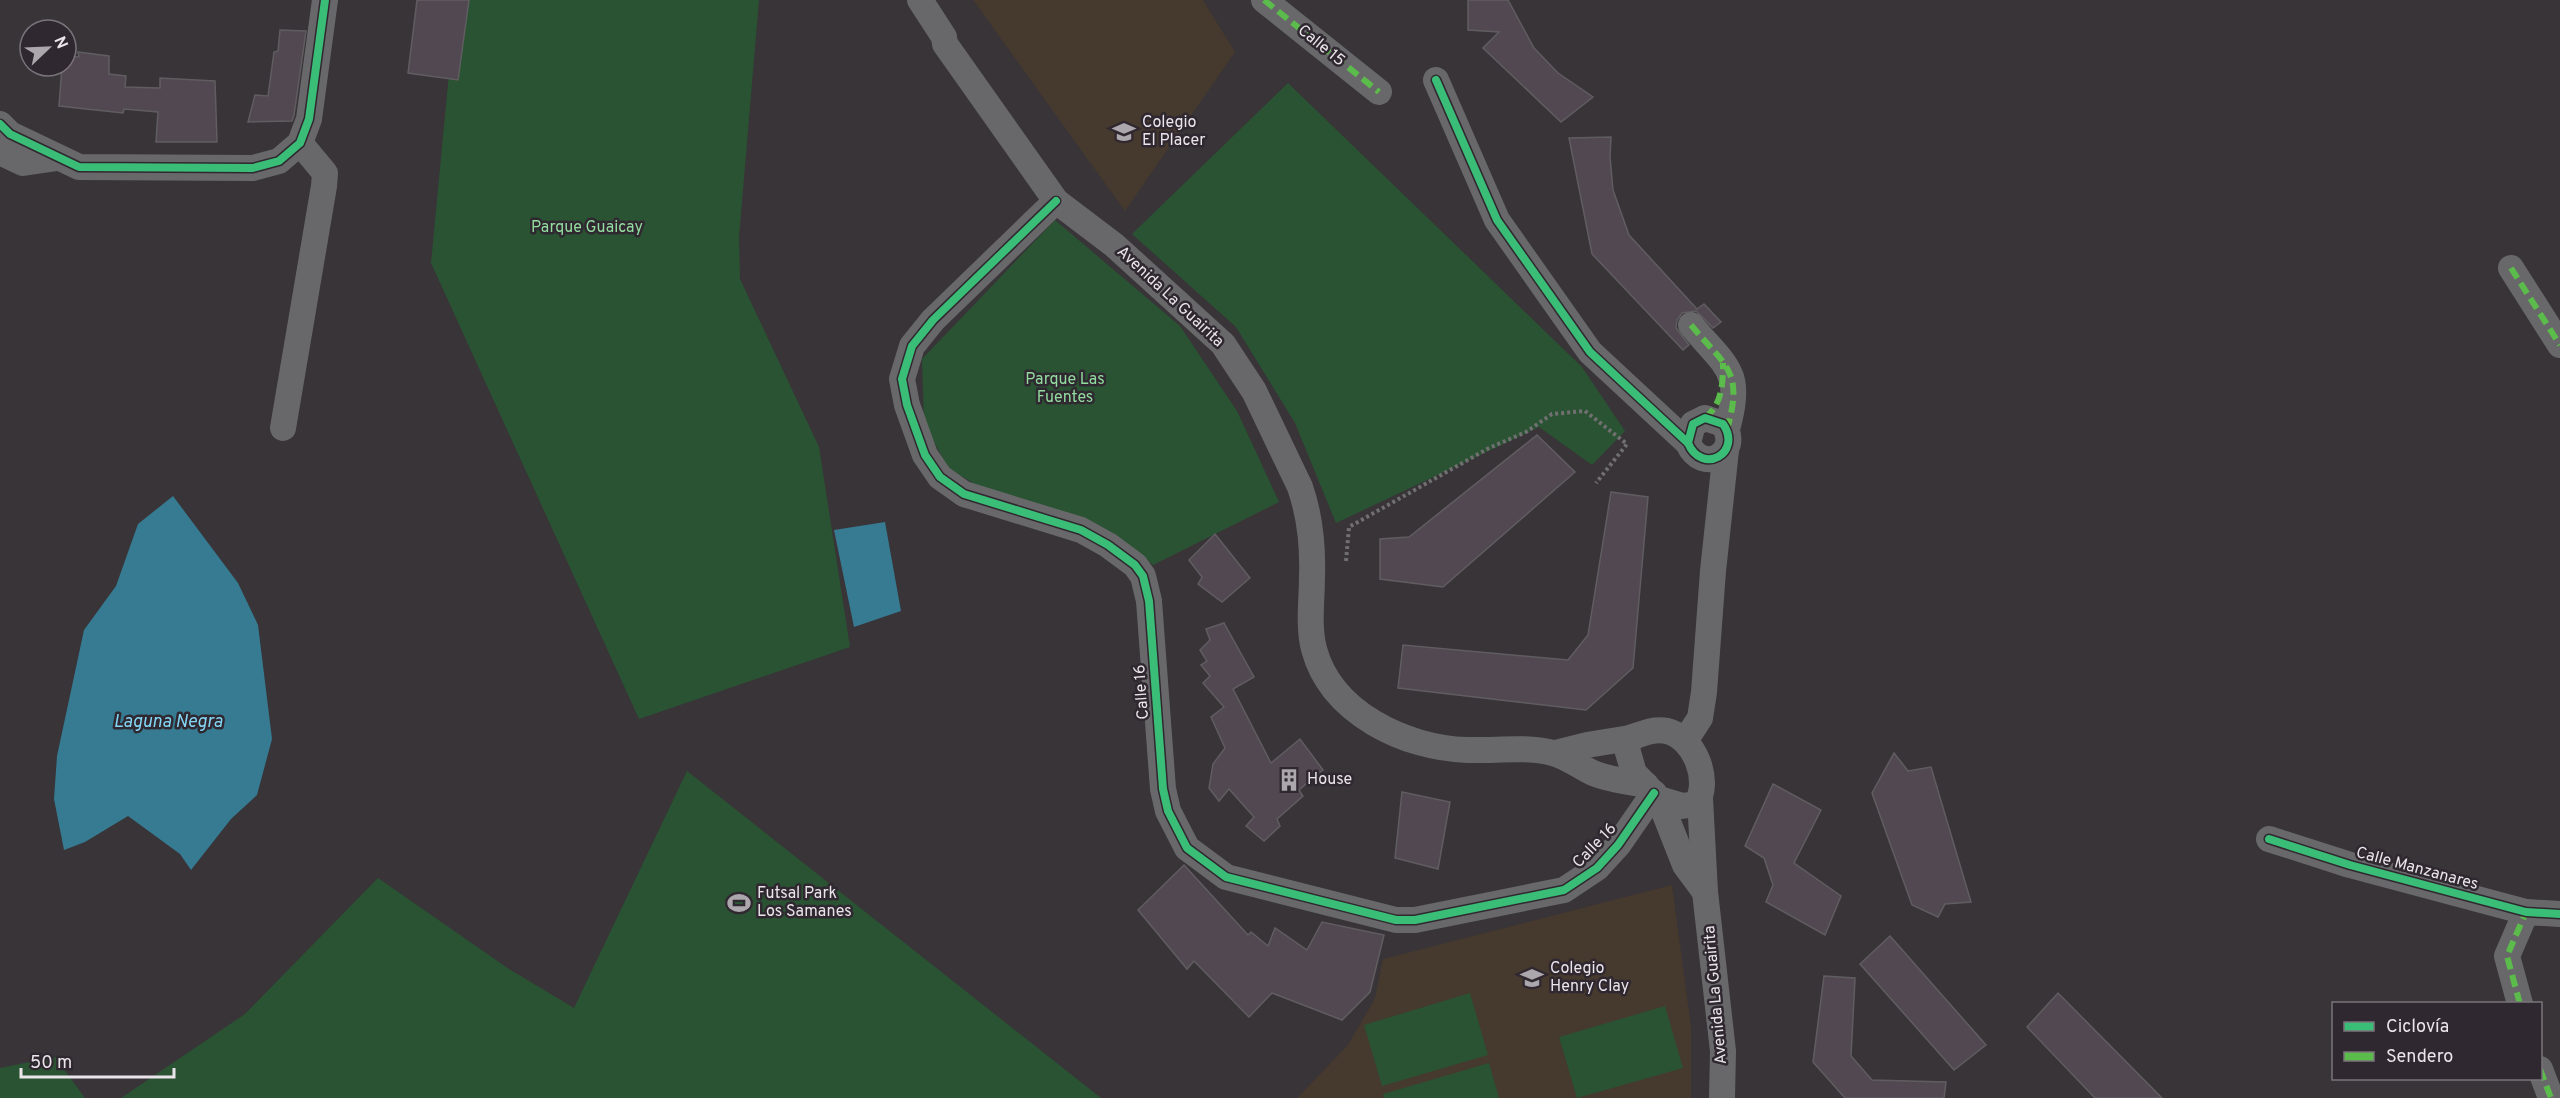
<svg xmlns="http://www.w3.org/2000/svg" width="2560" height="1098" viewBox="0 0 2560 1098" font-family="Overpass,sans-serif">
<rect width="100%" height="100%" fill="#383438"/>
<!-- education -->
<g fill="#46392e">
<path d="M973,0H1203L1235,52L1125,211Z"/>
<path d="M1672,885L1691,1027V1098H1297L1348,1045L1375,998L1383,959Z"/>
</g>
<!-- green -->
<g fill="#2a5333">
<path d="M456,0H759L739,237L740,279L819,447L850,647L639,719L431,263Z"/>
<path d="M1288,83L1582,367L1625,431L1592,465L1539,427L1336,523L1295,423L1236,327L1132,234Z"/>
<path d="M1055,220L1180,326L1237,411L1279,502L1153,565L1100,528L993,495L948,468L924,423L922,359Z"/>
<path d="M687,771L1101,1098H121L245,1014L378,878L509,969L574,1008Z"/>
<path d="M1470,993L1488,1055L1382,1086L1364,1025Z"/>
<path d="M1665,1006L1683,1068L1577,1098L1559,1037Z"/>
<path d="M55,1057L85,1098H0V1068Z"/>
<path d="M1489,1063L1499,1098H1384L1383,1094Z"/>
</g>
<!-- water -->
<g fill="#367b92">
<path d="M173,496L238,583L258,625L272,739L257,795L231,819L191,870L180,854L128,816L85,842L64,850L54,799L57,756L84,630L116,586L138,524Z"/>
<path d="M885,522L901,611L854,627L834,530Z"/>
</g>
<!-- building -->
<g fill="#524852" stroke="#605d60" stroke-width="1.5">
<path d="M417,0H469L458,80L408,73Z"/>
<path d="M1468,0H1508L1534,48L1558,73L1593,97L1561,122L1483,48L1499,32L1468,30Z"/>
<path d="M280,30L306,31L294,115L292,121L248,122L255,95L268,96L274,52L278,51Z"/>
<path d="M78,52L109,56V74L126,76L125,87L160,88V78L215,81L217,142H156L158,112L124,109L123,113L59,106L62,66H66V56L79,57Z"/>
<path d="M1611,137L1610,157L1613,190L1629,235L1697,309L1704,304L1721,322L1713,328L1696,311L1682,313L1677,320L1676,328L1689,345L1683,350L1592,254L1569,138Z"/>
<path d="M1537,435L1575,472L1443,587L1380,579V539L1409,537Z"/>
<path d="M1611,492L1648,497L1633,668L1586,710L1398,688L1403,645L1568,660L1588,635Z"/>
<path d="M1215,534L1250,578L1222,602L1198,584L1202,577L1189,560Z"/>
<path d="M1224,623L1254,677L1233,689L1271,763L1300,739L1323,770L1299,790L1303,796L1277,819L1280,826L1264,841L1246,826L1254,817L1229,789L1219,801L1209,788L1213,764L1225,748L1211,717L1224,707L1203,683L1210,676L1201,665L1207,661L1200,650L1210,640L1206,629Z"/>
<path d="M1894,753L1908,771L1931,767L1971,902L1945,904L1938,917L1912,905L1872,793Z"/>
<path d="M1773,784L1821,810L1794,863L1841,896L1825,935L1766,902L1773,885L1764,858L1745,846Z"/>
<path d="M1402,792L1450,802L1438,869L1395,858Z"/>
<path d="M1184,865L1248,935L1251,932L1268,946L1275,928L1307,950L1322,922L1384,935L1370,992L1342,1020L1272,993L1249,1017L1194,961L1187,969L1138,910Z"/>
<path d="M1890,936L1986,1045L1954,1070L1860,964Z"/>
<path d="M1824,976L1855,978L1851,1056L1872,1080L1946,1082L1944,1098H1845L1813,1062Z"/>
<path d="M2058,993L2162,1098H2095L2027,1027Z"/>
</g>
<g fill="none" stroke-linecap="round" stroke-linejoin="round">
<!-- path -->
<path stroke="#707071" stroke-width="4" stroke-dasharray="3 3" stroke-linecap="butt" d="M1346,561L1349,527L1489,448L1526,432L1552,414L1585,411L1627,444L1596,483"/>
<!-- minor -->
<g stroke="#68686a" stroke-width="26">
<path d="M920,0L944,37L945,44L1056,201L1114,245L1223,344L1254,391L1300,487C1310,516 1313,546 1312,576C1312,600 1308,626 1314,649C1331,713 1405,748 1467,750C1496,751 1524,746 1553,753C1566,756 1580,767 1593,773C1610,780 1629,782 1646,785"/>
<path d="M1264,0L1379,92"/>
<path d="M1436,80L1497,220L1590,352L1688,443C1702,476 1743,453 1723,424L1705,418L1693,424L1688,443"/>
<path d="M0,124L10,134L79,167L253,168L279,161L300,143L309,119L325,0"/>
<path d="M0,152L23,163L57,158"/>
<path d="M1056,201L933,320L912,346L902,379L907,405L925,455L940,477L964,494L1081,530L1108,545L1135,565L1143,576L1149,601L1163,789L1168,811L1187,848L1226,877L1396,920H1415L1564,890L1597,868L1618,845L1654,793"/>
<path d="M2511,268L2560,345"/>
<path d="M1691,325C1726,367 1744,371 1727,429"/>
<path d="M283,428L324,186L325,173L300,143"/>
<path d="M1685,741L1700,718L1704,692L1713,571L1726,450"/>
<path d="M1555,753L1587,745L1630,738"/>
<path d="M1700,798L1705,892L1723,1051L1722,1098"/>
<path d="M1659,799L1682,806L1696,804C1712,781 1694,737 1667,731C1654,728 1641,734 1630,738L1627,749L1634,773L1659,799L1685,865L1705,892"/>
<path d="M2269,839L2350,865L2526,912L2560,914"/>
<path d="M2520,1004L2507,956L2526,912"/>
<path d="M2540,1069L2551,1098"/>
</g>
<!-- quiet -->
<g stroke="#5cbc4b" stroke-width="6" stroke-dasharray="12 6" stroke-linecap="butt">
<path d="M1264,0L1379,92"/>
<path d="M2511,268L2560,345"/>
<path d="M1691,325C1726,367 1744,371 1727,429"/>
<path d="M1705,418C1722,404 1723,385 1723,363"/>
<path d="M2520,1004L2507,956L2526,912L2522,911"/>
<path d="M2540,1069L2551,1098"/>
</g>
<!-- cycleway casing -->
<g stroke="#302830" stroke-width="11">
<g id="cycleway">
<path d="M1436,80L1497,220L1590,352L1688,443C1702,476 1743,453 1723,424L1705,418L1693,424L1688,443"/>
<path d="M0,124L10,134L79,167L253,168L279,161L300,143L309,119L325,0"/>
<path d="M1056,201L933,320L912,346L902,379L907,405L925,455L940,477L964,494L1081,530L1108,545L1135,565L1143,576L1149,601L1163,789L1168,811L1187,848L1226,877L1396,920H1415L1564,890L1597,868L1618,845L1654,793"/>
<path d="M2269,839L2350,865L2526,912L2560,914"/>
</g>
</g>
<!-- cycleway -->
<use href="#cycleway" stroke="#3abd76" stroke-width="8"/>
</g>
<!-- icons -->
<defs>
<g id="school-bare" transform="scale(1.8)"><path d="M0-5L7-2L0 1L-7-2ZM-4 1L0 2.5L4 1V4Q0 6-4 4Z" fill="#aca7ac" stroke="#302830" stroke-width="2.5" paint-order="stroke"/></g>
<g id="building-bare" transform="scale(1.8)"><path d="M-4-6H4V6H1V3H-1V6H-4ZM-2.5-4.3h1.7v1.8h-1.7ZM.8-4.3h1.7v1.8H.8ZM-2.5-1h1.7V.8h-1.7ZM.8-1h1.7V.8H.8Z" fill="#aca7ac" stroke="#302830" stroke-width="2.5" paint-order="stroke"/></g>
<g id="stadium-bare" transform="scale(1.8)"><path d="M0-5a6.5 5 0 1 0 0 10a6.5 5 0 1 0 0-10ZM-3.5-1.8h7v3.6h-7Z" fill="#aca7ac" stroke="#302830" stroke-width="2.5" paint-order="stroke"/></g>
</defs>
<g fill-rule="evenodd">
<use href="#school-bare" x="1124" y="132"/>
<use href="#building-bare" x="1289" y="780"/>
<use href="#stadium-bare" x="739" y="903"/>
<use href="#school-bare" x="1532" y="978"/>
</g>
<g text-anchor="middle" dominant-baseline="central" stroke-width="5" stroke-linejoin="round" paint-order="stroke">
<!-- street labels -->
<g font-size="16" fill="#eae5ea" stroke="#302830">
<text transform="translate(1321 46) rotate(39)">Calle 15</text>
<text transform="translate(1170 297) rotate(43)">Avenida La Guairita</text>
<text transform="translate(1142 692) rotate(-94)">Calle 16</text>
<text transform="translate(1595 846) rotate(-46)">Calle 16</text>
<text transform="translate(2417 869) rotate(15)">Calle Manzanares</text>
<text transform="translate(1716 995) rotate(-95)">Avenida La Guairita</text>
</g>
<!-- poi labels -->
<g font-size="16" fill="#eae5ea" stroke="#302830" text-anchor="start">
<text x="1142" y="123">Colegio<tspan x="1142" dy="18">El Placer</tspan></text>
<text x="1307" y="780">House</text>
<text x="757" y="894">Futsal Park<tspan x="757" dy="18">Los Samanes</tspan></text>
<text x="1550" y="969">Colegio<tspan x="1550" dy="18">Henry Clay</tspan></text>
</g>
<!-- park labels -->
<g font-size="16" fill="#91dc9e" stroke="#302830">
<text x="587" y="228">Parque Guaicay</text>
<text x="1065" y="380">Parque Las<tspan x="1065" dy="18">Fuentes</tspan></text>
</g>
<!-- water labels -->
<g font-size="18" font-style="italic" fill="#85d7f6" stroke="#302830">
<text x="168" y="722">Laguna Negra</text>
</g>
</g>
<!-- legend -->
<rect x="2332" y="1002" width="210" height="78" fill="#302830" stroke="#7a747a" stroke-width="1.5"/>
<rect x="2344" y="1022" width="30" height="9" fill="#3abd76" stroke="#7a747a" stroke-width="1.5"/>
<text x="2386" y="1032" font-size="18" fill="#eae5ea">Ciclovía</text>
<rect x="2344" y="1052" width="30" height="9" fill="#5cbc4b" stroke="#7a747a" stroke-width="1.5"/>
<text x="2386" y="1062" font-size="18" fill="#eae5ea">Sendero</text>
<!-- north arrow -->
<g transform="translate(48 48) rotate(67)"><circle r="28" fill="#302830" stroke="#7a747a" stroke-width="1.5"/>
<path d="M0-4.5L10 22L0 15L-10 22Z" fill="#aca7ac"/>
<text y="-9" font-size="16" font-weight="bold" text-anchor="middle" fill="#eae5ea">N</text>
</g>
<!-- scale -->
<path d="M21 1068v9h153v-9" fill="none" stroke="#eae5ea" stroke-width="3"/>
<text x="30" y="1068" font-size="18" fill="#eae5ea" stroke="#302830" stroke-width="4.5" paint-order="stroke">50 m</text>
</svg>
